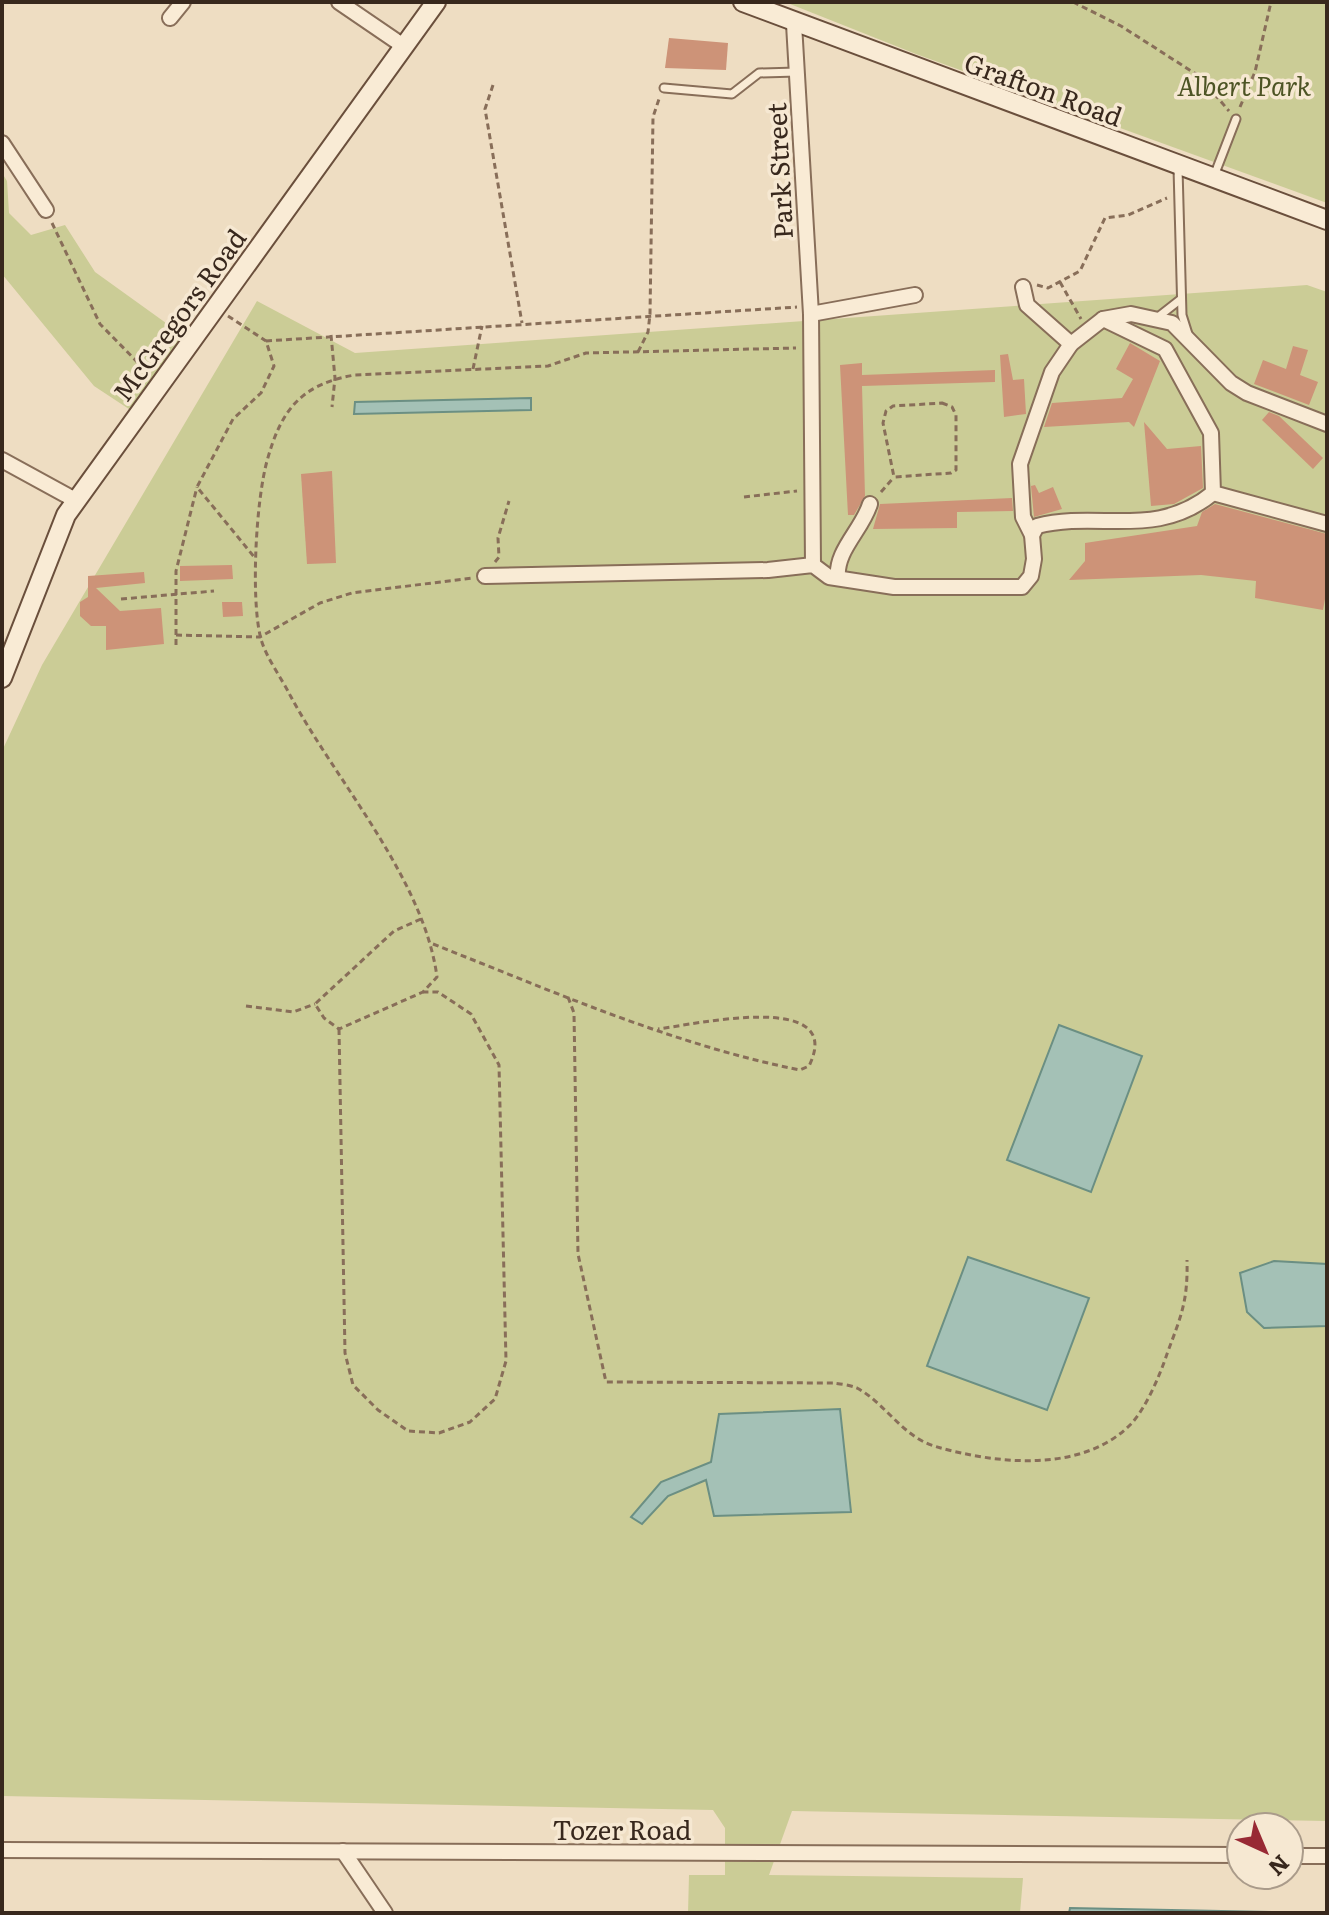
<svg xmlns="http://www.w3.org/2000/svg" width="1329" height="1915" viewBox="0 0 1329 1915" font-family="Literata,serif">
<rect width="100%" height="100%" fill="#eeddc2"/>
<!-- green -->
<g fill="#cbcc96">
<path d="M785,2H1327V203L916,54Z"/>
<path d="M2,173L7,181L9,213L31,235L65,225L95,272L191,341L138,415L94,386L2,274Z"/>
<path d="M1307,285L1327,292V1821L792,1811L769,1875L1023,1878L1020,1913H688L689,1875H725V1828L713,1810L2,1796V751L42,665L257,301L355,353Z"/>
</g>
<!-- water -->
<g fill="#a4c1b6" stroke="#6b8f83" stroke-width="2">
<path d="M531,398V410L354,414L355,402Z"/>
<path d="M1059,1025L1142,1056L1091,1192L1007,1160Z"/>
<path d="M968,1257L1089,1298L1047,1410L927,1366Z"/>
<path d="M1274,1261L1327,1264V1326L1264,1328L1247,1312L1240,1273Z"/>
<path d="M840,1409L851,1512L714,1516L706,1480L668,1496L642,1524L631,1517L661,1482L711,1462L719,1414Z"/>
<path d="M1070,1908L1327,1913H1069Z"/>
</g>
<!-- building -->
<g fill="#cd9378">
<path d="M669,38L728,43L726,70L665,68Z"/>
<path d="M1130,343L1160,361L1134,427L1129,422L1044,427L1052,403L1122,398L1133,379L1116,369Z"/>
<path d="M1293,346L1308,350L1300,375L1318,382L1309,405L1254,384L1263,360L1286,369Z"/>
<path d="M1008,354L1013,380L1024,379L1026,414L1004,417L1000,355Z"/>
<path d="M862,363V375L995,370V382L862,386L865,496L854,515H848L840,365Z"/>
<path d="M1269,412L1279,416L1323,458L1313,469L1262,420Z"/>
<path d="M1144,422L1167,449L1201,446L1203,488L1174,504L1151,506Z"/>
<path d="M332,471L336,563L307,564L301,474Z"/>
<path d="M1035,485L1039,493L1053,487L1062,509L1034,517L1031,486Z"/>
<path d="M1012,498L1013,511L957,512V528L873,529L880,504Z"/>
<path d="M1215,504L1327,534V588L1323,610L1255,598L1256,581L1201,575L1069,580L1085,561V543L1197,526L1202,512Z"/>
<path d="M232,565L233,579L180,581V566Z"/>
<path d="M144,572L145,583L96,588L120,611L161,608L164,644L106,650V626H91L80,616V602L88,597V576Z"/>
<path d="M222,602H242L243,616L223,617Z"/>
</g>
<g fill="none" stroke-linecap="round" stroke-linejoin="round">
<!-- lane casing -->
<g stroke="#886e59" stroke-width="11">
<g id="lane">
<path d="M664,88L732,94L759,73L797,72"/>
<path d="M1178,168L1182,315L1188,334"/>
<path d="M1214,176L1236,119"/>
<path d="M1158,317L1181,299"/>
</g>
</g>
<!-- street casing -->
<g stroke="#886e59" stroke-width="18">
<g id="street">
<path d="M339,2L402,45"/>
<path d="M170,18L183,2"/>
<path d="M794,24L811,314L813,565"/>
<path d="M2,143L46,210"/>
<path d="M1023,287L1027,305L1071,344"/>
<path d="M811,314L915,295"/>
<path d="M1103,319L1165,349L1211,433L1213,493L1327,524"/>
<path d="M2,460L77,501"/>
<path d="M1032,535L1037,526C1099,510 1156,540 1213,493"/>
<path d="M485,576L768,570L813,565L829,577L894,587H1022L1031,576L1034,559L1032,535L1023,517L1020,464L1052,372L1071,344L1103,319L1131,314L1172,323L1231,383L1247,393L1327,424"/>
<path d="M838,578C835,551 862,530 870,504"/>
<path d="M2,1850L1241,1855"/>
<path d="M343,1851L385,1913"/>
<path d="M1289,1856H1327"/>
</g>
</g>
<!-- secondary casing -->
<g stroke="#6a4f3c" stroke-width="22">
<g id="secondary">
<path d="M743,2L1327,220"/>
<path d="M2,678L66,515L436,2"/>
</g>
</g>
<!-- path -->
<g stroke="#886e59" stroke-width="3" stroke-dasharray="6 4" stroke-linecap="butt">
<path d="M1073,2L1121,26L1199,76L1229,111"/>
<path d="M493,85L485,109L522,323"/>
<path d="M1240,107L1255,72L1271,2"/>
<path d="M52,223L100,324L148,373"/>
<path d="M1060,282L1081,319"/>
<path d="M1037,285L1048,288L1080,271L1105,218L1128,215L1167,198"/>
<path d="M228,316L266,341L274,366L261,393L233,419L197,487L255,558"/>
<path d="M331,335L335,378L332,407"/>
<path d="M266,341L797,307"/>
<path d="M638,352L648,332L650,314L653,117L659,99"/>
<path d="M473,369L482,326"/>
<path d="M942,403L952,407L956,415V470L951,473L894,477L883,423L886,411L893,406Z"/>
<path d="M881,492L894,477"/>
<path d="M744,497L797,491"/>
<path d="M495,562L499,557L498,538L509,501"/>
<path d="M121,599L214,591"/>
<path d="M176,635V571L197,487"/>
<path d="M176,645V635L260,637L320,603L352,593L472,578"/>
<path d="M421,919L394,931L315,1004L324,1018L339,1029L423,992L437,977C424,879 336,781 290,695C281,677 264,655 260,635C251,595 256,501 267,461C281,410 301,384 355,375L548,366L586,353L796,348"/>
<path d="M433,944C552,991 674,1045 800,1070L809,1066C847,989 692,1025 658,1029"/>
<path d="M568,997L574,1013L578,1254L606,1382L833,1383C840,1384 850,1385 857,1388C885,1403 902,1436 934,1446C995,1464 1082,1474 1131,1424C1146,1408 1160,1375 1167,1354C1181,1316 1188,1302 1187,1260"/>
<path d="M246,1006L293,1012L315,1004"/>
<path d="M339,1029L345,1353L353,1385L378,1410L408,1431L439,1433L470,1422L495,1399L506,1361L499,1065L471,1014L438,992H423"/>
</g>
<!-- lane -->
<use href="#lane" stroke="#f9ebd5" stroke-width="7"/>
<!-- street -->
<use href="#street" stroke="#f9ebd5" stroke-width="14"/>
<!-- secondary -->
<use href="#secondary" stroke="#f9ebd5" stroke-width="18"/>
</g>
<g text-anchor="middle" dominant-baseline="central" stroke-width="7" stroke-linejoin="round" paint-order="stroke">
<!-- park labels -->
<g font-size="26" font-style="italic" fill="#4d5424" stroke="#f6e8d2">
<text x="1244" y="84">Albert Park</text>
</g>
<!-- street labels -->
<g font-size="26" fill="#38281d" stroke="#f6e8d2">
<text transform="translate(1044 88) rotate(20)">Grafton Road</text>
<text transform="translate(778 171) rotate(-93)">Park Street</text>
<text transform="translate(178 314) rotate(-54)">McGregors Road</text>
<text x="622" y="1828">Tozer Road</text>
</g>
</g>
<!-- border -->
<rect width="1329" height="1915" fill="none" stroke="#38281d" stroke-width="8"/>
<!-- north arrow -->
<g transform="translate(1265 1851) rotate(136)"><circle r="38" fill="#f6e8d2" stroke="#aa9b8a" stroke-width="2"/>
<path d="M0-6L14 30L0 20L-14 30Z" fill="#982934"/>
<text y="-12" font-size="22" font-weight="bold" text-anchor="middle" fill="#38281d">N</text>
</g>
</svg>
